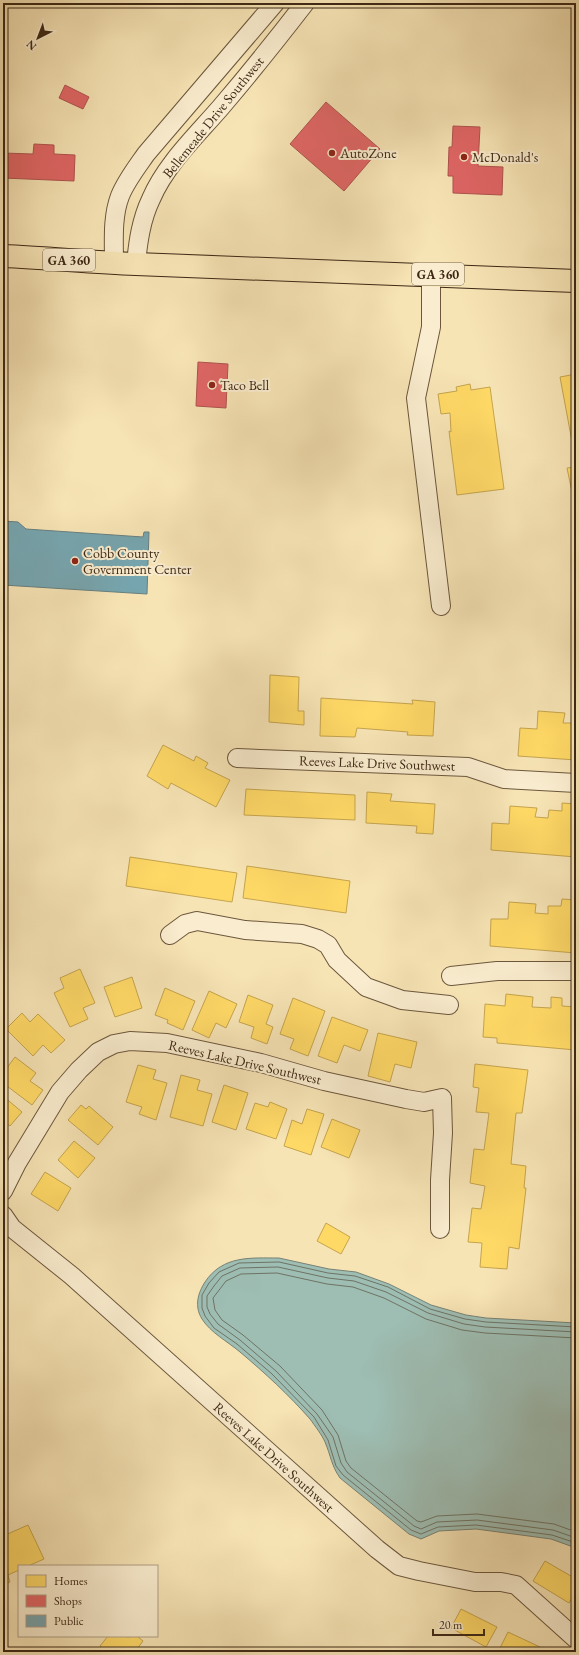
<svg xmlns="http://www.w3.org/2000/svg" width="579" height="1655" viewBox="0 0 579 1655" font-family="'EB Garamond',serif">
<rect width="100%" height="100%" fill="#f7e4b5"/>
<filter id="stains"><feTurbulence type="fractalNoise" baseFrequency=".005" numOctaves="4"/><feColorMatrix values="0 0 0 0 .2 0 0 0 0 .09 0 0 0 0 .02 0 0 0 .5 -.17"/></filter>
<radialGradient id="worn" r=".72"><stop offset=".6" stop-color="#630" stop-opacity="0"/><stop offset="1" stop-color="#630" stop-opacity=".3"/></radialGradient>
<!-- water -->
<path fill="#9ebeb4" stroke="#778274" d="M279,1258L329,1269L356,1272L389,1284L431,1305L466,1315L486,1318L576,1323V1548L551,1539L476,1529L439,1531L421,1539L409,1534L340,1478C331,1465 331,1456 325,1442C322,1435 315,1426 310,1419C289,1395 265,1373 240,1352C227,1341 211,1333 202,1319C194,1306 198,1293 205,1282C223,1255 251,1258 279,1258Z"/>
<!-- homes -->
<g fill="#ffd966" stroke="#c5a44e">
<path d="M576,374V463L560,377Z"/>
<path d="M470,384L471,390L490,387L504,489L457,495L449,431L451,432L450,413L441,414L438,394L457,391L456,387Z"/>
<path d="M576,467V511L567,468Z"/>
<path d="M270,675L299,677L298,711H304V725L269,722Z"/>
<path d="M321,698L413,704L412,700L435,702L433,736L407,735L408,732L357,728L355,737L320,736Z"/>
<path d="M538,711L565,713L563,723H576V760L518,756L520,728L537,729Z"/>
<path d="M163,745L194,761L196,756L208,763L205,768L230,780L216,807L171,783L168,789L147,776Z"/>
<path d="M246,789L355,795V820L244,815Z"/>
<path d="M367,792L392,794L390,801L435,804L433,834L416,833L417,826L366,823Z"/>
<path d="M562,803L576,804V857L491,850L492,823L509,824L510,806L537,808L535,817L548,818L549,810L562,811Z"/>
<path d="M130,857L237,873L232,902L126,886Z"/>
<path d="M247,866L350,881L346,913L243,898Z"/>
<path d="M562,899L576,900V953L490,946L491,919H508L509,902L536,904L535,913L548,914V906H561Z"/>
<path d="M80,969L95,1003L83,1008L88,1019L70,1027L54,993L64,988L60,978Z"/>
<path d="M132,977L142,1008L115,1017L104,987Z"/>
<path d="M165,988L195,1001L183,1030L167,1023L168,1020L155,1015Z"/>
<path d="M209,991L237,1004L226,1028L216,1023L209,1038L192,1030Z"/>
<path d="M506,994L533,997L532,1007L551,1008V997L562,998V1006L576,1007V1050L497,1043V1038L483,1037L485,1004L505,1006Z"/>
<path d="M248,995L273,1005L266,1024L273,1027L267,1044L251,1038L254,1027L239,1022Z"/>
<path d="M293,998L325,1011L308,1056L290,1049L294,1039L280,1034Z"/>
<path d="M22,1013L30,1022L38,1014L65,1040L51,1053L43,1045L33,1056L6,1029Z"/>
<path d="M332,1017L368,1030L360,1051L344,1045L337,1063L318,1056Z"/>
<path d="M378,1033L417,1042L411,1068L395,1064L390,1082L368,1076Z"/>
<path d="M15,1057L36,1073L30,1081L43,1090L32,1105L3,1083V1073Z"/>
<path d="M475,1064L528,1070L522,1113H516L511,1164L526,1166L524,1188H526L519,1249L509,1247L507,1269L480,1267L482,1243L468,1242L472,1208L481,1209L485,1186L470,1183L474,1149L484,1150L489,1113L476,1112L479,1088L473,1087Z"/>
<path d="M138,1065L156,1070L153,1079L167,1083L156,1120L139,1114L142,1107L126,1102Z"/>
<path d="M181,1075L200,1080L197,1090L212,1094L203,1126L170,1117Z"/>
<path d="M224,1085L248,1093L236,1130L212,1122Z"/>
<path d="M3,1096L22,1112L10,1126L3,1121Z"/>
<path d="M270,1102L287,1109L276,1139L246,1129L255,1103L268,1107Z"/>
<path d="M81,1105L86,1109L89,1106L113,1127L98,1145L68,1120Z"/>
<path d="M307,1109L324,1114L311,1155L284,1146L292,1120L302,1124Z"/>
<path d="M332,1119L360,1130L349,1158L321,1147Z"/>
<path d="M74,1141L95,1158L78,1178L58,1160Z"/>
<path d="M45,1172L71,1188L58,1211L31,1194Z"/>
<path d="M326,1223L350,1237L341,1254L317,1241Z"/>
<path d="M28,1525L44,1559L28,1566H19V1570L8,1575L10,1582L3,1585V1536Z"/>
<path d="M545,1561L576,1579V1591L569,1603L533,1581Z"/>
<path d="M461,1609L497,1627L486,1647L451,1628Z"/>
<path d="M508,1632L540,1647L538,1652H498Z"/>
<path d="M108,1636H126L127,1637L137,1636L143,1641L137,1649L140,1652H107L100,1646Z"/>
</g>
<!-- shops -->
<g fill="#e06666" stroke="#af534e">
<path d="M65,85L89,97L83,109L59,98Z"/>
<path d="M326,102L380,149L344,191L290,144Z"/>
<path d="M453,126L480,127L478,166L503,167L502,195L453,193V176H448L449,147H452Z"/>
<path d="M34,144L54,145V154L75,155L74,181L3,178V153L33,154Z"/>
<path d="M198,362L228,364L226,408L196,406Z"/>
</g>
<!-- public -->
<path fill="#76a5af" stroke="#658081" d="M3,521L18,522L26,529L143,537L144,532H149L147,594L3,585Z"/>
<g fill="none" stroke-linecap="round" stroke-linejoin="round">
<!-- shore -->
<g stroke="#6e7364" stroke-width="1">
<path d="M576,1327L486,1322L465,1319L430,1309L388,1287L355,1276L328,1273L279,1262L239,1263L219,1272L209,1283L202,1295V1308L205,1316L214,1328L237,1344L272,1374L314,1417L328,1440L336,1466L343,1475L411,1530L421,1534L438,1527L476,1525L552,1535L576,1543"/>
<path d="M576,1332L485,1327L464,1324L428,1313L386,1292L354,1281L328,1278L278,1267L240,1268L222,1276L214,1286L207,1296V1307L210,1314L218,1324L240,1340L276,1371L317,1414L333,1437L341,1463L347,1472L414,1526L421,1529L437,1522L477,1520L553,1530L576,1538"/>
<path d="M576,1338L485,1333L462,1330L426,1319L384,1298L353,1287L327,1284L277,1273L241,1274L226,1281L213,1298L215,1310L222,1320L243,1335L280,1366L322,1410L338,1435L346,1461L351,1468L417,1521L421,1522L437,1516L477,1514L554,1524L576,1532"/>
</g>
<!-- minor casing -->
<g stroke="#6c573d" stroke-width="20">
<g id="minor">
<path d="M114,263C114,241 112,217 120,196C126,181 137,167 146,154L275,3"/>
<path d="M136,264C138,242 141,220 151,199C166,164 196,136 221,107C250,73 278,38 305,3"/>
<path d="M431,274V327L416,398L441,606"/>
<path d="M237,758L468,767L504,779L576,783"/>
<path d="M170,935L185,924L197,921L245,930L302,934L318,939L328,945L337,960L366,987L402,1000L449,1005"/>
<path d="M451,976L497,971H576"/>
<path d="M3,1191L17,1163L60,1092L79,1070L98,1052L114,1044L130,1041L167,1043L261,1063L324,1081L406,1099L424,1102L442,1098L443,1133L440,1180V1229"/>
<path d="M3,1215L12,1228L72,1276L377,1549L399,1566L419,1571L475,1582H501L516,1585L576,1639"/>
</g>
</g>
<!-- major casing -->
<g stroke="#3d2815" stroke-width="24">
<path id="major" d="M3,256C47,258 91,262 136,264C282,270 429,274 576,281"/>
</g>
<!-- minor -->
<use href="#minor" stroke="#faedcf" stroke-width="18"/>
<!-- major -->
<use href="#major" stroke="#f7e4b5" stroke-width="22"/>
</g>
<!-- markers -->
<g fill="#8f2418" stroke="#faedcf" stroke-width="1.5">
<circle cx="332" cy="153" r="4"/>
<circle cx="464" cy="157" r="4"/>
<circle cx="212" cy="385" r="4"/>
<circle cx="75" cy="561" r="4"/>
</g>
<g text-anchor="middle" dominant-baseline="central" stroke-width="4" stroke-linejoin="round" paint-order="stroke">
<!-- shield labels -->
<g fill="#faedcf" stroke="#76634d" stroke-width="1">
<rect x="43" y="249" width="52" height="22" rx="3"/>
<rect x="412" y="263" width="52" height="22" rx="3"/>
</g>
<g font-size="13" font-weight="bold" fill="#3d2815">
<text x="69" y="260">GA 360</text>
<text x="438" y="274">GA 360</text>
</g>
<!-- street labels -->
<g font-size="14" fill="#3d2815" stroke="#faedcf">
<text transform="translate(213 117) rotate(-51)">Bellemeade Drive Southwest</text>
<text transform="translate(377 763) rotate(2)">Reeves Lake Drive Southwest</text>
<text transform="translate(245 1062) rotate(13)">Reeves Lake Drive Southwest</text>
<text transform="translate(274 1457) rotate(42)">Reeves Lake Drive Southwest</text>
</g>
<!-- poi labels -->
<g font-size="14" fill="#3d2815" stroke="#faedcf" text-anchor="start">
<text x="340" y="153">AutoZone</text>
<text x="472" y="157">McDonald's</text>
<text x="220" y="385">Taco Bell</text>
<text x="83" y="553">Cobb County<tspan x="83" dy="16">Government Center</tspan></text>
</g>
</g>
<!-- margin -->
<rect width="579" height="1655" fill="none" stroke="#f7e4b5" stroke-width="16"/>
<rect x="4" y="4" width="571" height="1647" fill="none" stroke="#3d2815" stroke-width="2"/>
<rect x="8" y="8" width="563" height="1639" fill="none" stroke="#3d2815"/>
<!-- legend -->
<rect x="18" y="1565" width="140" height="72" fill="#faedcf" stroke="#ae9e85"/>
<rect x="26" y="1575" width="20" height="12" fill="#ffd966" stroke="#ae9e85"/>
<text x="54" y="1585" font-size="12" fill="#3d2815">Homes</text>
<rect x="26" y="1595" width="20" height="12" fill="#e06666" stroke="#ae9e85"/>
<text x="54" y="1605" font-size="12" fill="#3d2815">Shops</text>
<rect x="26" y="1615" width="20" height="12" fill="#76a5af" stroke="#ae9e85"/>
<text x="54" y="1625" font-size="12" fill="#3d2815">Public</text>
<!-- north arrow -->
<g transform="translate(38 38) rotate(222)" stroke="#faedcf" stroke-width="3" paint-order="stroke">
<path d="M0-3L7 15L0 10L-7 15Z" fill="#3d2815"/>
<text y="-6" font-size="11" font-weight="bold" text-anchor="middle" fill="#3d2815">N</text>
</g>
<!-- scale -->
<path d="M433 1629v6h51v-6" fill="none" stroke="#3d2815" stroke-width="2"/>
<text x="439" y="1629" font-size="12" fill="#3d2815" stroke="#faedcf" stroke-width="3" paint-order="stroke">20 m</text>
<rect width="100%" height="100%" filter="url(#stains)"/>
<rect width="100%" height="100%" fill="url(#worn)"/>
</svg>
